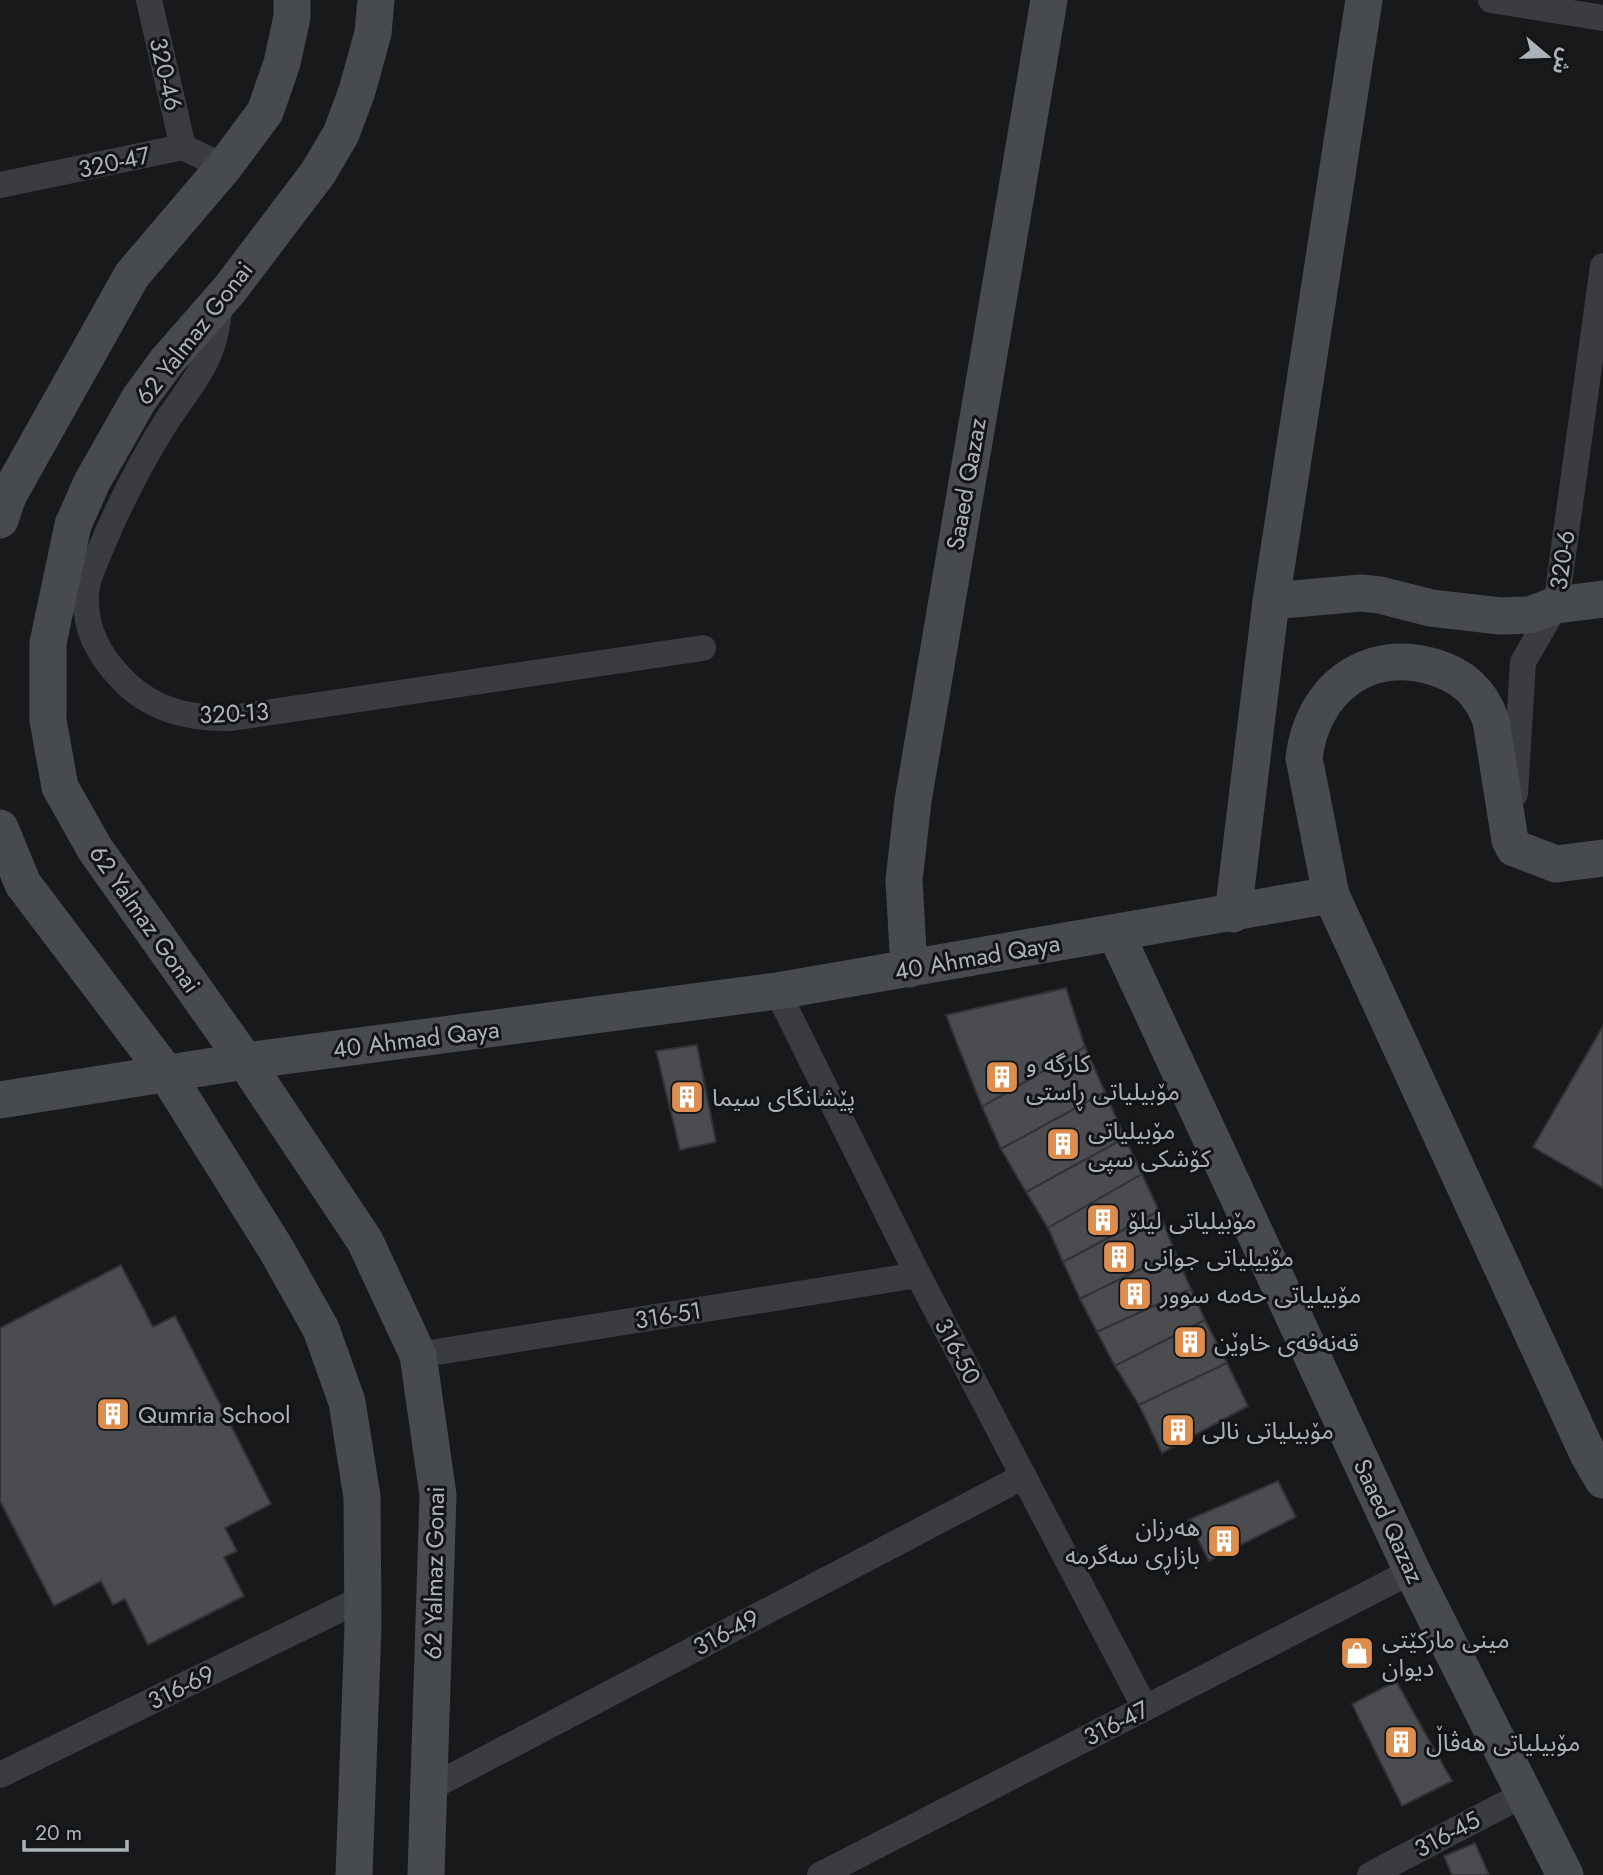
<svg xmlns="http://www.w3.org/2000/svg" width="1603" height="1875" viewBox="0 0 1603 1875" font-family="Jost,'Noto Sans Arabic',sans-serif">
<rect width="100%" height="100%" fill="#18191a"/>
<!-- building -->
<g fill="#4b4c4f" stroke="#333336" stroke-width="2">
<path d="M1066,988L1085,1047L982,1107L946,1015Z"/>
<path d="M1603,1026V1188L1533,1147Z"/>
<path d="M697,1045L716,1142L680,1150L656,1051Z"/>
<path d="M1085,1047L1105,1092L1001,1149L982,1107Z"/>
<path d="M1105,1092L1125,1138L1026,1192L1001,1149Z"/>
<path d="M1125,1138L1142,1174L1048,1228L1026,1192Z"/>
<path d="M1142,1174L1159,1211L1063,1262L1048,1228Z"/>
<path d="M1159,1211L1175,1252L1080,1299L1063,1262Z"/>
<path d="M1175,1252L1191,1289L1097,1332L1080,1299Z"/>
<path d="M121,1265L153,1327L175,1316L271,1504L225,1528L237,1551L224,1557L244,1596L148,1645L125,1599L113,1605L101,1581L54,1606L0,1501V1328Z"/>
<path d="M1191,1289L1205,1320L1115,1366L1097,1332Z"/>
<path d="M1205,1320L1227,1363L1139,1405L1115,1366Z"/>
<path d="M1227,1363L1248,1406L1162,1453L1139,1405Z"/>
<path d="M1278,1481L1296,1517L1209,1561L1188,1520Z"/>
<path d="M1396,1681L1452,1781L1402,1806L1352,1704Z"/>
<path d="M1475,1843L1489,1875H1452L1444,1856Z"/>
</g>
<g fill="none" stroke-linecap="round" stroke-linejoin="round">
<!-- street -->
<g stroke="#3a3c3f" stroke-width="26">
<path d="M149,0L183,147"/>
<path d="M1491,0L1603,18"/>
<path d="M0,185L183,147L224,167"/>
<path d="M224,300C218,311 218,319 216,331C213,344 208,358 201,370C191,387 179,403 168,419C143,458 122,499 104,541C96,561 85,580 86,602C86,631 101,657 120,677C150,710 189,719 231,718L703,648"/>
<path d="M1515,794L1523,662L1556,605L1603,266"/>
<path d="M777,991L918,1275L1145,1708"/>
<path d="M418,1355L918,1275"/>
<path d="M0,1775L363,1598"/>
<path d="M428,1789L1024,1476"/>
<path d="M820,1875L1412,1571"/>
<path d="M1370,1875L1524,1794"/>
</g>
<!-- secondary -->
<g stroke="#484b4e" stroke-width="37">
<path d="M376,0L373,33L357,91L341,134L318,173L230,289L167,361L139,399L92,482L73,525L48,643V720L60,787L95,849L245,1061L365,1241L418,1355L438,1495L426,1875"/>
<path d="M0,520L8,496L132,275L224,167L265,112L282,63L292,17V0"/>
<path d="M1271,601L1361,593L1380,595L1431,608L1500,616L1530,615L1556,605L1603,599"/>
<path d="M0,828L23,884L166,1073L276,1249L321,1329L347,1402L362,1497L363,1626L354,1875"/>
<path d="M1603,858L1556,864L1514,848L1510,840L1491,721C1481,692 1463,676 1434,667C1366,647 1312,690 1304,758L1331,895L1588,1454L1603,1480"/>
<path d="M1233,914L1271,601L1364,0"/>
<path d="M1116,934L1412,1571L1565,1875"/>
<path d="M909,969L904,880L913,801L1049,0"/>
<path d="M0,1100L245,1061L777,991L1331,895"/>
</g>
</g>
<!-- icons -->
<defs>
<g id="building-square" transform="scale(1.75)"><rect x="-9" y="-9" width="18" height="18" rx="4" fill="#dd8d4d" stroke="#131415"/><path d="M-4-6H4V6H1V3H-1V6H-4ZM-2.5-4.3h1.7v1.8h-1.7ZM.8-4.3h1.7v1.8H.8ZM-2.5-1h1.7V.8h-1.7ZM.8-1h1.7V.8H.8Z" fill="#fff"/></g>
<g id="shop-square" transform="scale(1.75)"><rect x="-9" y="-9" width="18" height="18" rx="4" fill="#dd8d4d" stroke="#131415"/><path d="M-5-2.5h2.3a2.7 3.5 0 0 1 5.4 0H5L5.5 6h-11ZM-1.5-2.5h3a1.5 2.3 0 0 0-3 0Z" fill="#fff"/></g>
</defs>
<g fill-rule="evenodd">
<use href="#building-square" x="1002" y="1077"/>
<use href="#building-square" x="687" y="1097"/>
<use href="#building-square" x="1063" y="1144"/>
<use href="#building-square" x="1103" y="1220"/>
<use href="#building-square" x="1119" y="1257"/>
<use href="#building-square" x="1135" y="1294"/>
<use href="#building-square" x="1190" y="1342"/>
<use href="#building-square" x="113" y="1414"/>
<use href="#building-square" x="1178" y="1430"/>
<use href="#building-square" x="1224" y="1541"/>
<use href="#shop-square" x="1357" y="1653"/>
<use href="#building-square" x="1401" y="1742"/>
</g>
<g text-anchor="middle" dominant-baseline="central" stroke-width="6" stroke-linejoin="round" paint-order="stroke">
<!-- street labels -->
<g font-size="24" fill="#acb3b8" stroke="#131415">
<text transform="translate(166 74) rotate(77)">320-46</text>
<text transform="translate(114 162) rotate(-12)">320-47</text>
<text transform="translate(194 333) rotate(-52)">62 Yalmaz Gonai</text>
<text transform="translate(966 484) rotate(-80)">Saaed Qazaz</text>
<text transform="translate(1562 560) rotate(-82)">320-6</text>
<text transform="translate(234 713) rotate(-3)">320-13</text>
<text transform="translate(145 919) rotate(55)">62 Yalmaz Gonai</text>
<text transform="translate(977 957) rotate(-10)">40 Ahmad Qaya</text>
<text transform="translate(416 1039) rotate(-7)">40 Ahmad Qaya</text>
<text transform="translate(668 1315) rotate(-9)">316-51</text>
<text transform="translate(958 1351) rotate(62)">316-50</text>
<text transform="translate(1389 1521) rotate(65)">Saaed Qazaz</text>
<text transform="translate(434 1573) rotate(-89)">62 Yalmaz Gonai</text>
<text transform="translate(726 1632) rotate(-28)">316-49</text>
<text transform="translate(181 1687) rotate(-26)">316-69</text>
<text transform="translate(1116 1723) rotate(-27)">316-47</text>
<text transform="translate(1447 1834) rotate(-28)">316-45</text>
</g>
<!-- poi labels -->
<g font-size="24" fill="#acb3b8" stroke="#131415" text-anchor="start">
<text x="1026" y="1063">کارگە و<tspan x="1026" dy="28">مۆبیلیاتی ڕاستی</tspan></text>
<text x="712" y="1097">پێشانگای سیما</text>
<text x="1088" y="1130">مۆبیلیاتی<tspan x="1088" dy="28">کۆشکی سپی</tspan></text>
<text x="1128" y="1220">مۆبیلیاتی لیلۆ</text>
<text x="1144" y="1257">مۆبیلیاتی جوانی</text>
<text x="1160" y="1294">مۆبیلیاتی حەمە سوور</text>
<text x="1214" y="1342">قەنەفەی خاوێن</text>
<text x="138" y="1414">Qumria School</text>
<text x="1202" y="1430">مۆبیلیاتی نالی</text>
<text x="1200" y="1527" text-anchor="end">هەرزان<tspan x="1200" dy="28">بازاڕی سەگرمە</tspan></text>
<text x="1382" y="1639">مینی مارکێتی<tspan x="1382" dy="28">دیوان</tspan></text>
<text x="1426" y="1742">مۆبیلیاتی هەڤاڵ</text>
</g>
</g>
<!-- north arrow -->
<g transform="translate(1547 56) rotate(109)" stroke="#131415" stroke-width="5" paint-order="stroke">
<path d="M0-5L12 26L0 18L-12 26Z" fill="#acb3b8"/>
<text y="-10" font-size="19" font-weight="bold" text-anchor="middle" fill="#acb3b8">ش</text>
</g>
<!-- scale -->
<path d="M24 1840v10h103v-10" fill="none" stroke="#acb3b8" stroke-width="3.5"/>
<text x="35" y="1840" font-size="21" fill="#acb3b8" stroke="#131415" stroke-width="5" paint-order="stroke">20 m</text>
</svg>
